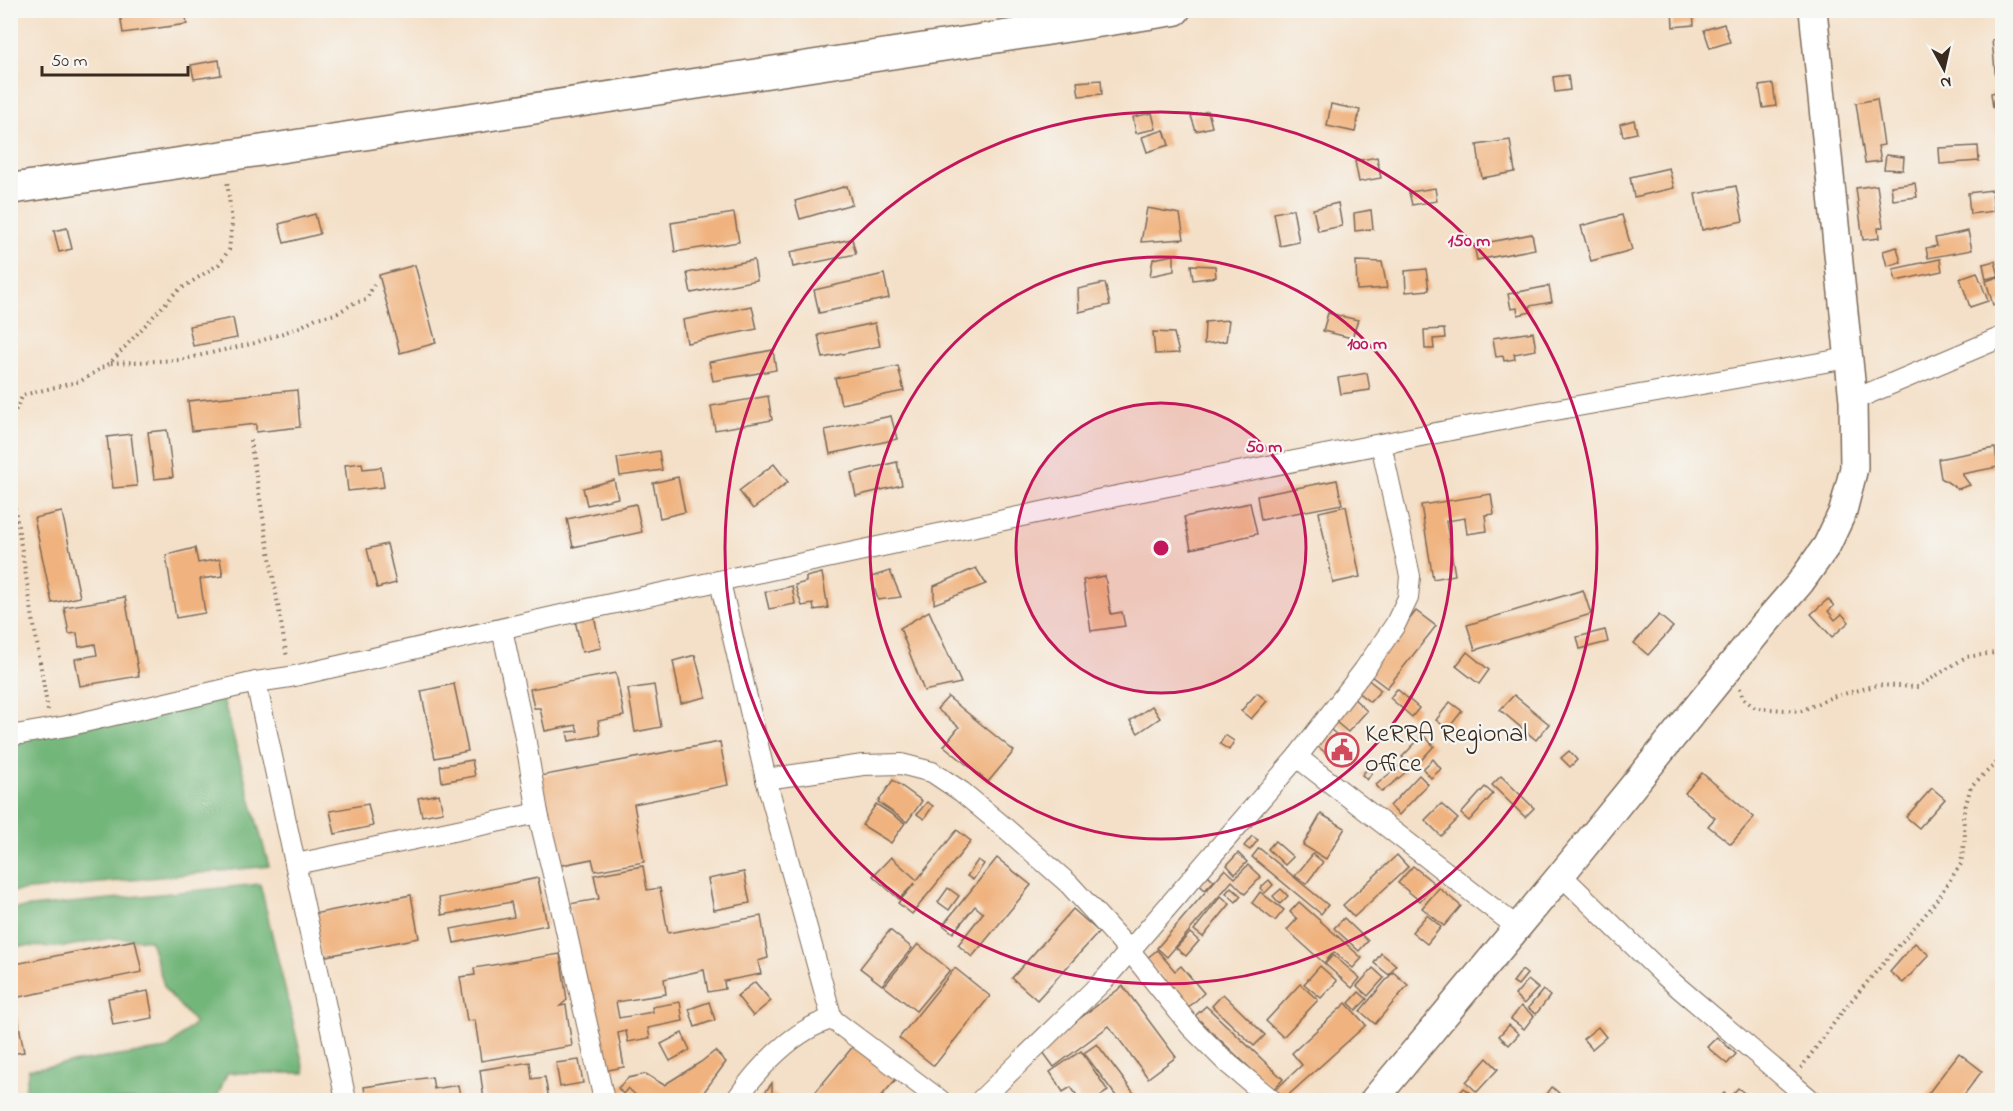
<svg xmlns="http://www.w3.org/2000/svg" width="2013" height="1111" viewBox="0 0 2013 1111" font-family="'Indie Flower',sans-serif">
<rect width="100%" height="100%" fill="#f6f6f2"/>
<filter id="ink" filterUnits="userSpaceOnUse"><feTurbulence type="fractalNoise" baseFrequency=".0167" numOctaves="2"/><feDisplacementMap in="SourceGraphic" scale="12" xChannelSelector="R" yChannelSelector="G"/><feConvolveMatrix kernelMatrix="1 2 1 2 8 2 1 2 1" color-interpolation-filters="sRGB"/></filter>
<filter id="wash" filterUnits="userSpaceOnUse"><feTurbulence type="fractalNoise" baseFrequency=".008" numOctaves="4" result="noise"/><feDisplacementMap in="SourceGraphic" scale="24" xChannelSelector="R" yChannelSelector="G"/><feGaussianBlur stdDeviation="1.35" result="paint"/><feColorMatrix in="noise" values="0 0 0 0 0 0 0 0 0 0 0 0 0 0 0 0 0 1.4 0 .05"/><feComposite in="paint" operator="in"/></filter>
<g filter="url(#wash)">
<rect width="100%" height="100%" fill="#f4e0c8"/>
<!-- forest -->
<g fill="#73b67a" stroke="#57704c" stroke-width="1.5">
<path d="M221,692L269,866L11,892L10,740Z"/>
<path d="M260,884L305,1073H227L216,1100H23L29,1069L167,1049L195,1023L165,989L150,940L112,938L63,947L11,946V909Z"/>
</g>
<g id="blocks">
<!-- building -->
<g fill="#f0b37f">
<path d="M143,10H185L187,24L123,33L120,14Z"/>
<path d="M1672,10H1693L1694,25L1673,27Z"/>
<path d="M1724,24L1730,42L1710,48L1704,30Z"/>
<path d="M2002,39V80L1996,81L1992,40Z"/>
<path d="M219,60L221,75L194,79L191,65Z"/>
<path d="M1568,75L1570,90L1555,92L1553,77Z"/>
<path d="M1101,80L1102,94L1079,96L1077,82Z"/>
<path d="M1773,84L1776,106L1763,108L1759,86Z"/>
<path d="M2002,91V107L1993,108L1991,93Z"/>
<path d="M1877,99L1884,145L1878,146L1881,161L1865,163L1856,103Z"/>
<path d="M1331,104L1360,110L1355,132L1327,126Z"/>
<path d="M1208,111L1212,127L1196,131L1191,116Z"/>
<path d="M2002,111V133L1997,134L1996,112Z"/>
<path d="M1152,113L1156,129L1136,133L1133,117Z"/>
<path d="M1634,120L1637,133L1623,136L1620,124Z"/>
<path d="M1164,130L1169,145L1147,152L1142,137Z"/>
<path d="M1510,140L1515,172L1482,178L1477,145Z"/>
<path d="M1978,146L1979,161L1940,164L1939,148Z"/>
<path d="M1886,155L1904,157L1903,170L1884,169Z"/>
<path d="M1377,157L1381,178L1359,182L1355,161Z"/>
<path d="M1669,168L1674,188L1634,197L1630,177Z"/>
<path d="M1915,183L1917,197L1893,200L1891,186Z"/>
<path d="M1877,185L1883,227L1878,228L1879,238L1863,240L1856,188Z"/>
<path d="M847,186L852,204L800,219L795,201Z"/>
<path d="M1736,186L1743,221L1702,230L1695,194Z"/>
<path d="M1435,188L1437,201L1412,205L1409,192Z"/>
<path d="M1992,190L1994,211L1970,214L1968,193Z"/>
<path d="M1338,203L1342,226L1318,231L1313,209Z"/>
<path d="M1147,208L1180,214L1184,239L1141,242Z"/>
<path d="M1293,209L1299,242L1280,246L1274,213Z"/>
<path d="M1371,210L1373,229L1355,231L1354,213Z"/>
<path d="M734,213L739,242L675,252L671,223Z"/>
<path d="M315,214L320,234L284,243L279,224Z"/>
<path d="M1622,215L1632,250L1591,261L1581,226Z"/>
<path d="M67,228L72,249L59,252L54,231Z"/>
<path d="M1968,231L1972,250L1928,258L1926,248L1937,246L1935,238Z"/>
<path d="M1532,234L1535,249L1477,260L1474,245Z"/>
<path d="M852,239L856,254L793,267L790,252Z"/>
<path d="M1897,247L1901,262L1887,266L1883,251Z"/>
<path d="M1174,255V271L1150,276L1153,259Z"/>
<path d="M1940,259L1942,271L1896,281L1893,269Z"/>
<path d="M754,260L757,280L691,293L687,273Z"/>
<path d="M1356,261L1382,262L1387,288L1357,290Z"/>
<path d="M1995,261L1999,276L1986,279L1983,264Z"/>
<path d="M415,265L436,343L400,353L379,275Z"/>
<path d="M1191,265L1215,266L1216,277L1193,280Z"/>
<path d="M1426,269L1429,290L1406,292L1405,271Z"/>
<path d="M1977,272L1988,301L1970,307L1960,278Z"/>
<path d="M884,274L889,298L819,313L814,290Z"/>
<path d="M1998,277L2002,290V302L1993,305L1986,281Z"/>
<path d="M1105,283L1110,305L1079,312L1078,289Z"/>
<path d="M1549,286L1552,302L1530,306L1531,312L1518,315L1517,308L1511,309L1508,294Z"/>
<path d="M752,306L757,329L687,343L683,320Z"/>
<path d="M1328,313L1358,320L1352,338L1323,331Z"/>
<path d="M233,318L237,338L193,346L189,326Z"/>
<path d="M1229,320L1226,341L1204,344L1205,322Z"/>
<path d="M875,323L880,346L823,358L818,335Z"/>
<path d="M1444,329L1445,338L1433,339L1434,349H1425L1424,330Z"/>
<path d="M1153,332L1174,333L1179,353L1155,354Z"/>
<path d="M1533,332L1536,350L1514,354L1515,359L1504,361L1503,356L1496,357L1493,338Z"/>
<path d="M773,350L776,370L713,381L709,362Z"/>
<path d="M898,366L904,391L841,404L835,378Z"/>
<path d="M1367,373L1370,390L1341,394L1338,378Z"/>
<path d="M297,390L300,427L256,432V424L192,431L188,401Z"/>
<path d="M768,396L772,420L715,430L711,406Z"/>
<path d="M891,416L897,439L830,454L825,430Z"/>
<path d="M167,430L173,477L154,479L148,432Z"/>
<path d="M131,434L137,486L113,488L107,437Z"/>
<path d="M1995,448L1998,467L1962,474L1970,485L1958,489L1941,478L1938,459Z"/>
<path d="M659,451L662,470L620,476L617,458Z"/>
<path d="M897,462L902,485L856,496L851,473Z"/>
<path d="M362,463L363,469L381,467L384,487L348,491L345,465Z"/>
<path d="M774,464L788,482L753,509L739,491Z"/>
<path d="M678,477L685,512L660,518L653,483Z"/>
<path d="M614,480L618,498L587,505L583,488Z"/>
<path d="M1337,480L1342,504L1261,520L1257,496Z"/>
<path d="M1491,494L1494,514L1485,515L1487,531L1467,534L1465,518L1446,521L1455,575L1433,579L1421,505Z"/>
<path d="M1250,503L1257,534L1191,549L1184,517Z"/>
<path d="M636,504L642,532L573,547L567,519Z"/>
<path d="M1346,506L1360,577L1333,583L1319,512Z"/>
<path d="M62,512L80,597L52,603L34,518Z"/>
<path d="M387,544L396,583L377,588L367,549Z"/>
<path d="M195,548L198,563L220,559L223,576L200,579L205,613L176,618L166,555Z"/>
<path d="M976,568L986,584L934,604V586Z"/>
<path d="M10,571L16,593L10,594Z"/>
<path d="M890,571L901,597L878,600L871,577Z"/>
<path d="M822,573L828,608L814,610L813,604L802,606L795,585L806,582V577Z"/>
<path d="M1105,576L1111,614L1122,612L1125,626L1091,631L1083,580Z"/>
<path d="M792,586L795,604L769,609L765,592Z"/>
<path d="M1583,590L1591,614L1475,650L1467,625Z"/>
<path d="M125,597L139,676L80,686L75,659L97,655L95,644L79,647L77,633L69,634L64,607Z"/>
<path d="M1828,599L1834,606L1828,611L1835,620L1842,614L1849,622L1832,637L1811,614Z"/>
<path d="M929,611L961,683L924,691L900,628Z"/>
<path d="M1416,611L1436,626L1387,688L1367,673Z"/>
<path d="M1659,615L1673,627L1648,655L1634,643Z"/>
<path d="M594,616L601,648L582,652L575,620Z"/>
<path d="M1605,630L1608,642L1580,649L1577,637Z"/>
<path d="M1467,652L1489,670L1479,684L1456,666Z"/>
<path d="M695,655L706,697L681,703L673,661Z"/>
<path d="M616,673L624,716L598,721L600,735L569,741L567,732L578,731L576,725L545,731L540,708H534L530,689Z"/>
<path d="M1366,678L1381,690L1370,702L1356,691Z"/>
<path d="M454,684L468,751L435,758L421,691Z"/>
<path d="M654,685L661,727L635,732L628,689Z"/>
<path d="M1397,689L1419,708L1412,717L1390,698Z"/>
<path d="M1257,693L1267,701L1251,719L1241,711Z"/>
<path d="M1350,695L1367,711L1348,732L1330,717Z"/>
<path d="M1514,695L1549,724L1536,740L1500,710Z"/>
<path d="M948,697L1014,751L988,782L944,746L959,727L937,709Z"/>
<path d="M1450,702L1462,711L1448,729L1436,720Z"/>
<path d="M1152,706L1160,718L1138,733L1130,721Z"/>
<path d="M1328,727L1350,747L1336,762L1314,743Z"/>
<path d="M1225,735L1234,741L1229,750L1220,744Z"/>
<path d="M1423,735L1434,746L1414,768L1402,757Z"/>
<path d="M720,742L728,785L634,804L644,862L595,871L592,859L557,866L540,776Z"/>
<path d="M1569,751L1577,760L1570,767L1561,758Z"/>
<path d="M1433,759L1441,769L1431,778L1423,769Z"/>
<path d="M472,760L475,776L442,782L440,766Z"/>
<path d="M1400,765L1406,772L1382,792L1376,785Z"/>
<path d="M1367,769L1372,773L1367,780L1362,775Z"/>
<path d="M1702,773L1754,817L1731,844L1708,826L1715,818L1685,793Z"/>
<path d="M1419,775L1428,784L1399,815L1390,806Z"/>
<path d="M1501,776L1534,808L1525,817L1492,785Z"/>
<path d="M893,780L922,801L907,822L878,802Z"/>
<path d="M1485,787L1493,794L1469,821L1461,814Z"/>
<path d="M1932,788L1945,799L1919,828L1906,817Z"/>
<path d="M439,794L443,812L422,816L418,798Z"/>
<path d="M927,802L933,806L924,819L917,814Z"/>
<path d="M368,804L373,826L335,834L330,811Z"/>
<path d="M876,804L905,823L891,843L862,825Z"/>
<path d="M1441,804L1458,819L1441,836L1425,820Z"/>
<path d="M1321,814L1345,828L1326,859L1303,845Z"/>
<path d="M957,830L971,841L912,914L898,903L915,883L899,899L873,876L891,857L917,880Z"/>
<path d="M1252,836L1258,840L1250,850L1244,846Z"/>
<path d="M1275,841L1293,857L1285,865L1268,849Z"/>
<path d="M1259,848L1328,905L1321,914L1252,857Z"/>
<path d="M1238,853L1247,862L1235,874L1227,865Z"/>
<path d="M1313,854L1323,862L1306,884L1295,876Z"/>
<path d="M1397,855L1408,867L1354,917L1343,905Z"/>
<path d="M997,858L1031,885L972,957L958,945L983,913L975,906L953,933L943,925Z"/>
<path d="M978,860L984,864L973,880L967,876Z"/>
<path d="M1248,865L1261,877L1245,894L1232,881L1167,957L1157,948L1225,869L1235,878Z"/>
<path d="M643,866L647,890L660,888L668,933L761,916L768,958L758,961L761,974L724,981L725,989L708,992L704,970L664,979L666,994L616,1002L619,1018L653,1012L652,1007L680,1002L683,1021L648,1028L650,1038L628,1042L626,1031L618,1033L624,1067L598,1072L569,904L599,899L594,875Z"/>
<path d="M1413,866L1435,884L1420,901L1398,883Z"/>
<path d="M1202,869L1214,881L1205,890L1193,879Z"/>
<path d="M744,872L750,903L714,910L708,879Z"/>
<path d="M538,878L547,925L454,943L451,929L514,917L511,902L442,915L439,898Z"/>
<path d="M1269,880L1273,885L1265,893L1260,888Z"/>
<path d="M1231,887L1241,896L1236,902L1226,893Z"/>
<path d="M948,888L959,896L949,910L938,902Z"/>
<path d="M1439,888L1461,906L1444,926L1422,908Z"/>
<path d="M1281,889L1288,896L1280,904L1273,896Z"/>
<path d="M1260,892L1284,910L1275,921L1252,903Z"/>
<path d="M411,895L419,938L321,957L313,914Z"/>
<path d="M1221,896L1230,904L1203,937L1194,930Z"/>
<path d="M1299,902L1362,958L1353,968L1334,952L1324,963L1287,930L1297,919L1290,912Z"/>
<path d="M1073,909L1099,932L1037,1000L1012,978Z"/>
<path d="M1427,915L1441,927L1427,944L1412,932Z"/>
<path d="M1344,918L1368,941L1359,951L1334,928Z"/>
<path d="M890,930L912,948L882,985L860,968Z"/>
<path d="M1190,933L1199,941L1186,956L1176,948Z"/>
<path d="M135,940L142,972L14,998L24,1052L10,1054V965Z"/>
<path d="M1915,943L1929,955L1903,983L1890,972Z"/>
<path d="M918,944L950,970L916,1011L884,986Z"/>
<path d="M1157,950L1175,971L1181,966L1204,993L1188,1008L1146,959Z"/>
<path d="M1381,953L1396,965L1389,975L1374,963Z"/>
<path d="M560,954L567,1000L560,1006L566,1005L572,1046L481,1061L475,1020L467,1021L460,977L475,975L474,968Z"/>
<path d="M1333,955L1360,978L1352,988L1325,964Z"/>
<path d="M1320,966L1337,981L1321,998L1304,984Z"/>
<path d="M955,968L990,996L934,1066L899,1038Z"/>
<path d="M1373,968L1384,978L1368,996L1357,986Z"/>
<path d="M1522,970L1527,974L1518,985L1513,982Z"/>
<path d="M1393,972L1408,985L1375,1024L1360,1011Z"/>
<path d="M1528,980L1538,988L1524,1004L1515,995Z"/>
<path d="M755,982L771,1001L753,1016L737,996Z"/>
<path d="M1300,984L1318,1000L1283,1037L1266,1021Z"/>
<path d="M1123,986L1176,1057L1148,1078L1109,1026L1054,1067L1040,1048Z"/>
<path d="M1543,990L1550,996L1536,1014L1528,1008Z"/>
<path d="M148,991L153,1018L113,1025L108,998Z"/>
<path d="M1359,992L1367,999L1356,1010L1349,1003Z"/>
<path d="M1223,994L1265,1035L1254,1046L1212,1006Z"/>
<path d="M709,1002L715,1020L695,1027L689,1009Z"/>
<path d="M1346,1003L1366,1025L1284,1099L1275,1090L1302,1065L1292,1053Z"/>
<path d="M1206,1006L1283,1079L1273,1090L1195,1016Z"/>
<path d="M1521,1006L1534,1016L1524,1029L1511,1019Z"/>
<path d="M1509,1025L1519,1034L1509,1045L1499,1036Z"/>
<path d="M1598,1027L1606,1037L1592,1049L1583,1039Z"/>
<path d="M682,1033L690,1050L670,1061L661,1044Z"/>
<path d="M1717,1037L1736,1054L1727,1064L1707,1047Z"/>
<path d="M855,1044L897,1078L878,1100H809Z"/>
<path d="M1097,1044L1139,1100H1119L1084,1053Z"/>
<path d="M715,1051L726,1062L698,1100H641L628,1088L623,1094L618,1088L628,1078L646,1074L664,1085L701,1062Z"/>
<path d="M1081,1051L1108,1091L1094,1100H1080L1071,1087L1063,1092L1050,1072Z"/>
<path d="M1959,1053L1982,1071L1960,1100H1925L1924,1099Z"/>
<path d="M1487,1058L1498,1069L1477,1092L1466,1082Z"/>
<path d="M579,1060L583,1083L560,1087L556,1063Z"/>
<path d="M530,1062L532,1079L545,1077L549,1100H484L480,1070Z"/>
<path d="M432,1077L434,1089L458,1085L461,1100H366L364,1087Z"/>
<path d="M772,1083V1093L782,1100H759Z"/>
<path d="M1552,1087L1559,1093L1553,1100H1547L1544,1098Z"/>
<path d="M1464,1088L1475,1097L1472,1100H1453Z"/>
<path d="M1738,1088L1753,1100H1718L1724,1093L1730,1097Z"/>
<path d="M1427,1094L1436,1100H1428L1424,1098Z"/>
</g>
</g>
</g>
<g filter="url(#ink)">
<use href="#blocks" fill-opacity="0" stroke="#7c6a5a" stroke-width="1.5"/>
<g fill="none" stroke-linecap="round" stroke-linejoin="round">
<!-- street casing -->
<g stroke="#7c6a5a" stroke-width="22">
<g id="street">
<path d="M1853,400L2002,337"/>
<path d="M720,582L766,779L832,1019"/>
<path d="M502,629L525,737L538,813L559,899L604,1100"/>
<path d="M256,682L346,1100"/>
<path d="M10,736L67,726L256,682L290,677L592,608L1102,499L1527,415L1848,358"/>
<path d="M1297,757L1517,927"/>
<path d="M766,779L863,765L901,764L932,772L962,792L1004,827L1069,884L1130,951L1191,1027L1226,1062L1272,1100"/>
<path d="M296,864L538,813"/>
<path d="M1561,875L1665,976L1811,1100"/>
<path d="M736,1100C758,1068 794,1029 832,1019L940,1100"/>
<path d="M981,1100L1106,978L1297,757L1364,670L1395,625L1408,598L1410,576L1381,444"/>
</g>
</g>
<!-- secondary casing -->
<g stroke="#7c6a5a" stroke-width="30">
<path id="secondary" d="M1374,1100L1561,875L1761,628L1800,583L1827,545L1843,511L1854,468L1853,400L1813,10"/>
</g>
<!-- primary casing -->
<g stroke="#7c6a5a" stroke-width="33">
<path id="primary" d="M10,189L1175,10"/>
</g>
<!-- path -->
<g stroke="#7c6a5a" stroke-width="4" stroke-dasharray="1.5 4.5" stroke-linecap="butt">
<path d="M111,363L180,360L255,343L300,327L316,318L336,314L354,303L366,300L374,285"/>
<path d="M10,421L23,395L81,381L110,363L176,292L219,264L229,250L232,223L227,180"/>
<path d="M250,440L287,658"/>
<path d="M10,478L48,711"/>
<path d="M1740,688L1743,698L1755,708L1801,711L1832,697L1878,685L1918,687L1966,657L2002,652"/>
<path d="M1801,1068L1845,1008L1931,908L1961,864L1965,837L1963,815L1971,786L2002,758"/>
</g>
<!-- street -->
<use href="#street" stroke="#fff" stroke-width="20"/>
<!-- secondary -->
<use href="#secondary" stroke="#fff" stroke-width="27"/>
<!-- primary -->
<use href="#primary" stroke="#fff" stroke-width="30"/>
</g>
</g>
<!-- distance rings -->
<circle cx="1161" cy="548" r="145" fill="#c2185b" fill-opacity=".12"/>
<g fill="none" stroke="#c2185b" stroke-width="3">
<circle cx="1161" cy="548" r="145"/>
<circle cx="1161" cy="548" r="291"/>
<circle cx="1161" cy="548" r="436"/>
</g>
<!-- icons -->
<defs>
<g id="civic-ring" transform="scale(1.725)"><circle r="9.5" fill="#f6f6f2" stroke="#d1495b" stroke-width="1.5"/><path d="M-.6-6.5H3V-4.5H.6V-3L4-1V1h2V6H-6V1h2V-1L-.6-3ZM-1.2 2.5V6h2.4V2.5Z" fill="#d1495b"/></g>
</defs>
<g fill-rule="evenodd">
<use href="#civic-ring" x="1342" y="750"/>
</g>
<g text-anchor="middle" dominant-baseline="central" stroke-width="4.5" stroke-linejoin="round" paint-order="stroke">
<!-- poi labels -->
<g font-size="26" fill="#3b2a1e" stroke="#f6f6f2" text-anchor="start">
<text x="1365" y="735">KeRRA Regional<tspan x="1365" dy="30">office</tspan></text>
</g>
</g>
<circle cx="1161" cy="548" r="9" fill="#c2185b" stroke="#f6f6f2" stroke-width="3"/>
<g font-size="18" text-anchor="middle" font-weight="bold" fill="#c2185b" stroke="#f6f6f2" stroke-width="4.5" stroke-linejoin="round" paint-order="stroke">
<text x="1469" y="246">150 m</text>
<text x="1367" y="349">100 m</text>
<text x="1264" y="452">50 m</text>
</g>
<!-- margin -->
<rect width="2013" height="1111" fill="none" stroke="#f6f6f2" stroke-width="36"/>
<!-- north arrow -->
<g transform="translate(1944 69) rotate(172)" stroke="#f6f6f2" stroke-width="4.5" paint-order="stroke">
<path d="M0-4.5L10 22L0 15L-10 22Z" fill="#3b2a1e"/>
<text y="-9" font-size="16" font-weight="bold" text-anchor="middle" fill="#3b2a1e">N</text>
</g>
<!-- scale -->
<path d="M42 66v9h146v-9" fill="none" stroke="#3b2a1e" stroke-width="3"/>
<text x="51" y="66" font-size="18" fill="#3b2a1e" stroke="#f6f6f2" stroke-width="4.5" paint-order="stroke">50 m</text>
</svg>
